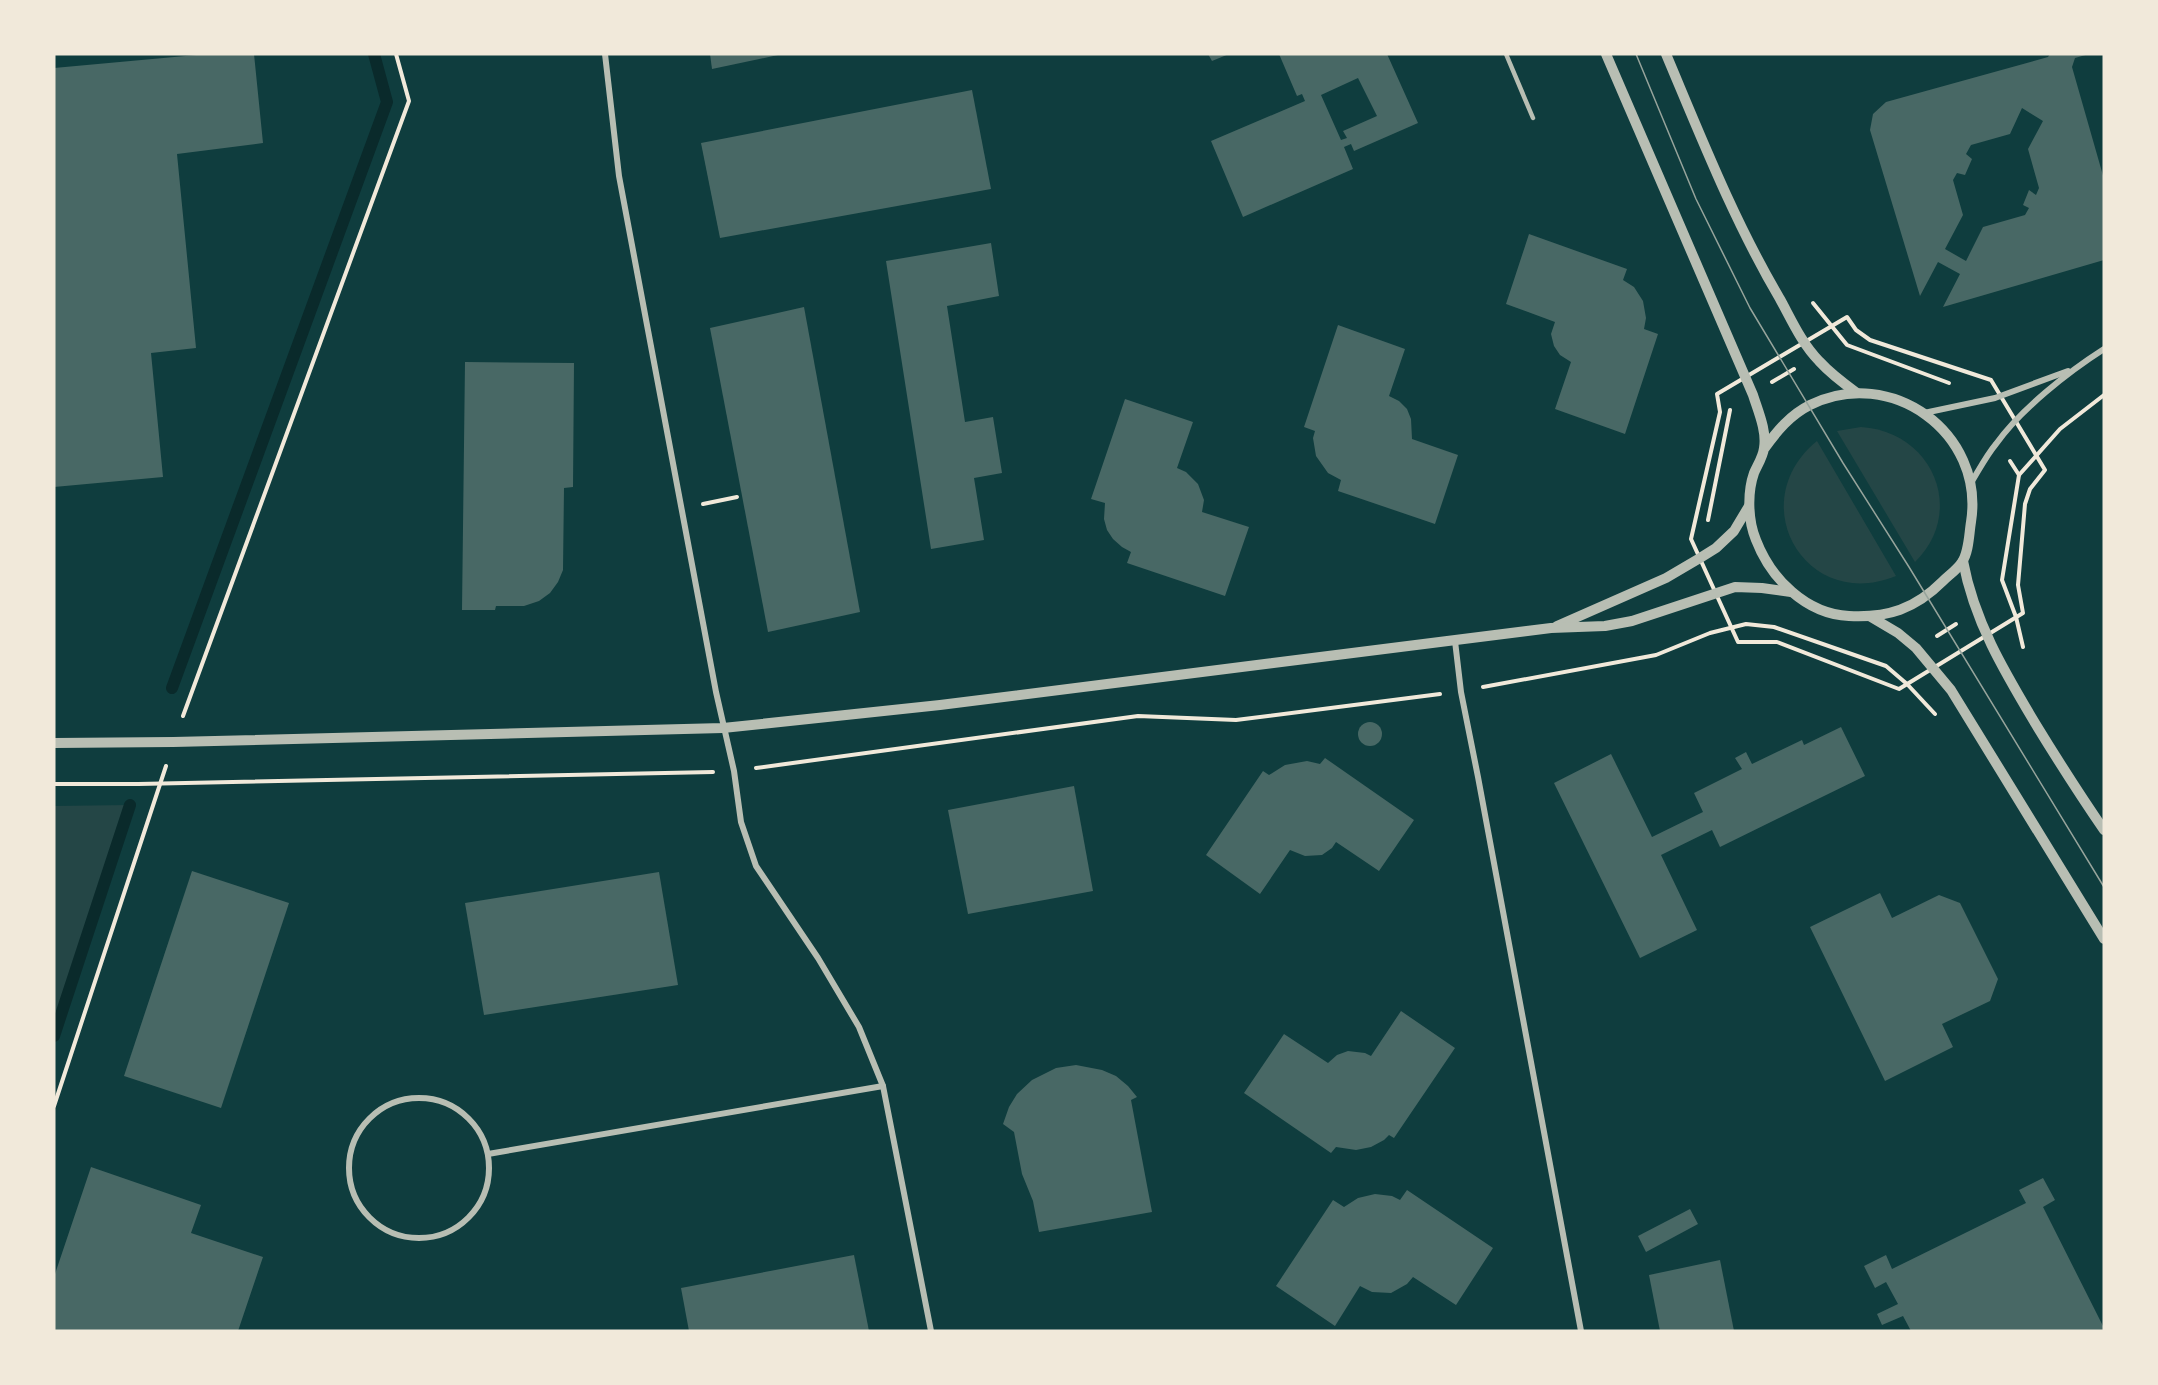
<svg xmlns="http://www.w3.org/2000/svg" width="2158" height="1385" viewBox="0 0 2158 1385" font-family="Mulish,sans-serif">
<rect width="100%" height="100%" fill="#0f3d3e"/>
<!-- green -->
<g fill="#244646">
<path d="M1861,427C1932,431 1967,511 1915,562L1837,431Z"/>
<path d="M1817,441L1896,576C1805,613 1742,502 1817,441Z"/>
<path d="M130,805L54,1036V806Z"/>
</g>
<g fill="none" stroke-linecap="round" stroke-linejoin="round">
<!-- stream -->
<g stroke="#0a2a2b" stroke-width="12">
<path d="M172,688L387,102L374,54"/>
<path d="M54,1036L130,805"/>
</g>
</g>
<!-- building -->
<g fill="#486865" fill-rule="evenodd">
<path d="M207,54H254L263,143L177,154L196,348L151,353L163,477L54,487V68Z"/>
<path d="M710,54H778V55L712,69Z"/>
<path d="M1208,54H1229L1212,61Z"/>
<path d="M1279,54H1387L1418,123L1354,151L1351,144L1344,147L1353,169L1243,217L1211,141L1305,101L1302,94L1297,96ZM1358,78L1377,116L1343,131L1347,138L1341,140L1321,95Z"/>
<path d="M2050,54H2089L2075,58L2072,67L2104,179V260L1943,307L1960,274L1938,262L1920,296L1870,130L1873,114L1886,102L2048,57ZM2022,108L2043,121L2028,149L2039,188L2036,195L2029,190L2023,205L2029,208L2025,215L1983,227L1966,261L1945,249L1963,215L1953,180L1957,173L1965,175L1972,159L1966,154L1971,145L2010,134Z"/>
<path d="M972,90L991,189L720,238L701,143Z"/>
<path d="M1529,234L1627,269L1623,280L1634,287L1643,301L1646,318L1644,329L1658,334L1625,434L1555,409L1571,362L1560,355L1554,346L1551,334L1555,322L1506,304Z"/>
<path d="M991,243L999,296L947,306L965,422L993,417L1002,473L974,478L984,540L931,549L886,261Z"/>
<path d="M804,307L860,612L768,632L710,328Z"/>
<path d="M1338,325L1405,349L1389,396L1399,401L1407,409L1411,419L1412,439L1458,455L1435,524L1338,491L1341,480L1328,473L1316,456L1313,438L1315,431L1304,427Z"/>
<path d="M465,362L574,363L573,487L564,488L563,570L558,582L550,593L539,601L524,606H496L495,610H462Z"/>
<path d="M1125,399L1193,422L1177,468L1186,472L1198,484L1204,500L1202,512L1249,527L1225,596L1127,563L1131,552L1122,547L1113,539L1107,530L1104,519L1105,503L1091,499Z"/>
<circle cx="1370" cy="734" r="12"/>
<path d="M1841,727L1865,776L1720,847L1712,830L1661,855L1697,930L1640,958L1554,783L1611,754L1652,837L1703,812L1694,793L1742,769L1735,758L1746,752L1752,764L1802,740L1804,745Z"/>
<path d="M1325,758L1414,820L1379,871L1336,842L1332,848L1322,855L1305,856L1290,850L1260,894L1206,855L1263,771L1269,775L1285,765L1307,761L1320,764Z"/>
<path d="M1074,786L1093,891L968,914L948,810Z"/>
<path d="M192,871L289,903L221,1108L124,1076Z"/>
<path d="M659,872L678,985L484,1015L465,903Z"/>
<path d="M1880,893L1892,918L1939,895L1960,903L1998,979L1990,1001L1942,1024L1953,1047L1885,1081L1810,927Z"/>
<path d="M1401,1011L1455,1048L1394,1138L1389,1135L1384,1140L1371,1147L1356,1150L1336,1147L1331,1153L1244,1093L1284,1034L1328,1063L1337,1055L1348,1051L1365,1053L1371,1056Z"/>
<path d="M1076,1065L1102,1070L1116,1076L1128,1086L1137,1097L1131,1100L1152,1212L1039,1232L1033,1201L1022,1174L1014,1132L1003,1124L1009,1107L1017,1094L1032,1080L1056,1068Z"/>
<path d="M91,1167L201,1205L191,1233L263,1257L238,1331H54V1277Z"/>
<path d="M2043,1178L2055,1200L2043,1207L2104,1328V1331H1911L1903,1316L1882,1325L1877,1314L1898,1304L1886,1282L1875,1288L1864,1266L1886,1255L1892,1269L2026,1203L2019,1190Z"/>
<path d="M1407,1190L1493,1248L1456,1305L1413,1277L1407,1284L1391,1293L1372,1292L1360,1286L1335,1326L1276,1286L1333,1200L1344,1207L1358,1198L1375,1194L1392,1196L1400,1200Z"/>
<path d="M1690,1209L1698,1224L1646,1252L1638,1236Z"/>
<path d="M854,1255L869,1331H689L681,1288Z"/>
<path d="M1720,1260L1734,1331H1660L1649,1275Z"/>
</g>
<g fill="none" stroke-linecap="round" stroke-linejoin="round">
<!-- path -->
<g stroke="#f1e9da" stroke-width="4">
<path d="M1813,303L1847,345L1949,383"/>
<path d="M1847,317L1856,330L1870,340L1991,380L2045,470L2030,489L2025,504L2018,585L2023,613L1899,689L1777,642H1738L1691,539L1720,412L1717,394Z"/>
<path d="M1772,382L1794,369"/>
<path d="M2010,461L2019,475"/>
<path d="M703,504L737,497"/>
<path d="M1708,520L1730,410"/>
<path d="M1937,636L1956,624"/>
<path d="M2023,647L2016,617L2002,580L2019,475L2060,429L2104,395"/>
<path d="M1483,687L1656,655L1710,633L1746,624L1774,627L1886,666L1907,684L1935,714"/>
<path d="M183,716L409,101L396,54"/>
<path d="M756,768L1138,716L1236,720L1440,694"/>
<path d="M54,784H138L713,772"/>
<path d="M54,1106L166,766"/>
</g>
<!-- service -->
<path stroke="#b8beb3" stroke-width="4.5" d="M1506,54L1533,118"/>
<!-- minor -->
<g stroke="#b8beb3" stroke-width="6">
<path d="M605,54L619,176L716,692L734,771L741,822L756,866L818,958L859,1027L883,1086L931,1331"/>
<path d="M1924,413L1995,398L2068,371"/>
<path d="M1971,483C1979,470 1986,456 1996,444C2021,409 2068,372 2104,349"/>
<path d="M1455,641L1461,692L1478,777L1581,1331"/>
<circle cx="419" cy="1168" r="70"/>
<path d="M488,1154L883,1086"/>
</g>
<!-- tertiary -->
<g stroke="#b8beb3" stroke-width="10">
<path d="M1606,54L1753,395C1758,411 1767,431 1764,448C1763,457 1757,466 1754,473C1747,493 1748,521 1756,540C1771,579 1806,614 1849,616C1888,618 1915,609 1943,581C1949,575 1958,569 1962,562C1969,552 1969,534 1971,522C1985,433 1891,365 1810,405C1790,415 1777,431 1764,449"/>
<path d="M1666,54C1701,137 1734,221 1780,299C1791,319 1802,344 1819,361C1830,373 1843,383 1857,393"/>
<path d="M1963,561C1974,621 2004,671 2035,723C2057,759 2080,795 2104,830"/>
<path d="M1871,617L1898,633L1916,648L1951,690L2104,939"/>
<path d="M1557,626L1666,578L1700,558L1716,548L1734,531L1749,506"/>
<path d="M54,743L173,742L723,728L940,705L1551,628L1605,626L1632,621L1735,587L1762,588L1791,592"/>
</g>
<!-- tram -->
<path stroke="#97a49c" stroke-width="1.5" d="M1636,54L1696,199L1750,308L1843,463L1909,567L2104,887"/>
</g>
<!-- border -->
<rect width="2158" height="1385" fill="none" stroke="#f1e9da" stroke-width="111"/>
</svg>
